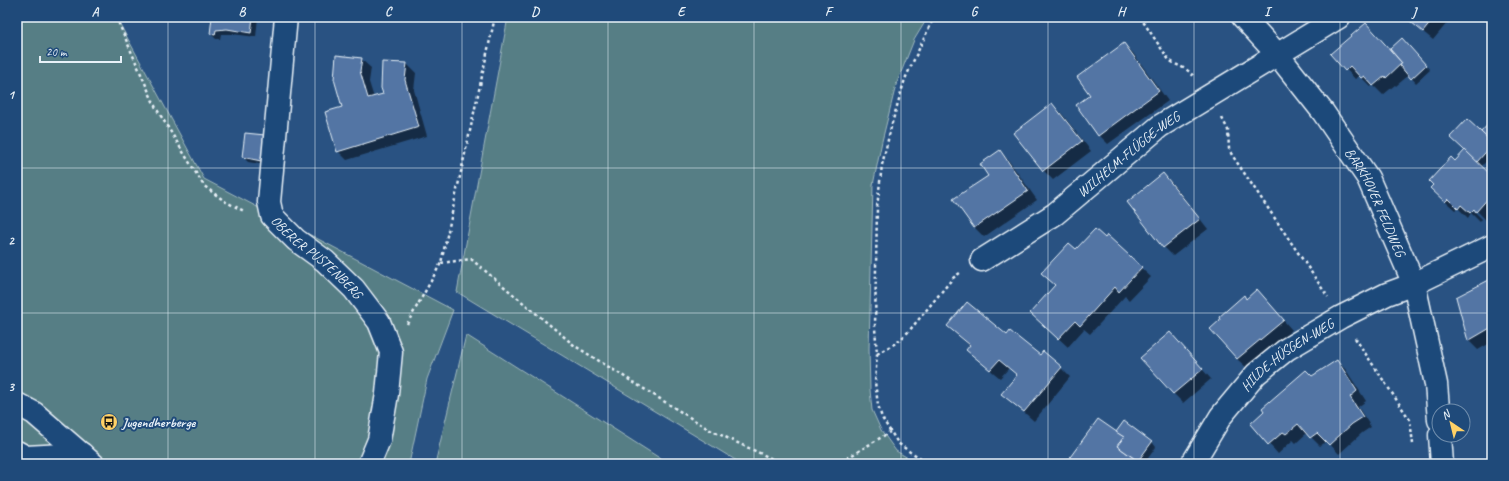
<svg xmlns="http://www.w3.org/2000/svg" width="1509" height="481" viewBox="0 0 1509 481" font-family="Caveat,sans-serif">
<rect width="100%" height="100%" fill="#295282"/>
<filter id="ink" filterUnits="userSpaceOnUse"><feTurbulence type="fractalNoise" baseFrequency=".025" numOctaves="2"/><feDisplacementMap in="SourceGraphic" scale="8" xChannelSelector="R" yChannelSelector="G"/><feConvolveMatrix kernelMatrix="1 2 1 2 8 2 1 2 1" color-interpolation-filters="sRGB"/></filter>
<g filter="url(#ink)">
<!-- green -->
<g fill="#567e85" stroke="#9fb8be">
<path d="M17,17H116L204,179L453,310L427,379L409,464H17Z"/>
<path d="M508,17H928L914,40L896,85L882,141L873,185L869,349L870,390L872,410L881,430L896,451L908,458L905,464H742L457,292Z"/>
<path d="M466,335L669,464H435Z"/>
</g>
<!-- shadow -->
<g fill="#0007">
<path d="M213,17H258L256,37L232,34H221L220,39H216L211,34Z"/>
<path d="M1302,17H1314L1308,23Z"/>
<path d="M1405,17H1452L1433,40Z"/>
<path d="M1402,39L1430,70L1416,83L1409,75L1396,86L1395,85L1383,95L1373,85L1371,87L1360,76L1355,79L1332,54L1390,50Z"/>
<path d="M1124,44L1133,53L1168,101L1108,144L1099,135L1092,95Z"/>
<path d="M361,59L371,68L369,82L374,98L384,95L383,63L407,64L416,73L414,90L427,136L347,160L338,151L343,108Z"/>
<path d="M1052,104L1062,114L1091,151L1053,180L1044,171L1015,133Z"/>
<path d="M1492,122V155L1481,167L1492,178V213L1486,220L1473,207L1472,209L1482,219L1480,222L1471,213L1468,218L1458,208L1455,210L1440,197L1455,162Z"/>
<path d="M264,136L266,165L248,162L243,157Z"/>
<path d="M1000,151L1009,161L1037,200L984,237L975,228L989,176Z"/>
<path d="M1163,174L1173,184L1208,229L1173,256L1164,247Z"/>
<path d="M1076,251L1141,268L1151,277L1129,300L1125,296L1090,334L1084,329L1068,347L1031,313L1056,286Z"/>
<path d="M1489,281L1492,285V342L1478,350L1469,341L1457,298Z"/>
<path d="M1257,290L1292,330L1247,368L1237,359L1244,296L1247,299Z"/>
<path d="M948,326L1007,336L1061,368L1070,377L1034,421L1003,394L1018,376L1009,368L1000,378L977,359L970,346Z"/>
<path d="M1179,343L1211,379L1183,403L1173,393Z"/>
<path d="M1337,361L1346,370L1366,401L1358,407L1371,427L1362,433L1339,454L1327,441L1320,446L1307,433L1296,443L1293,440L1278,454L1251,424Z"/>
<path d="M1120,436L1152,442L1156,447L1144,464H1066Z"/>
</g>
<!-- building -->
<g fill="#5275a4" stroke="#e8f1f8">
<path d="M212,17H253L251,33L227,29L216,30L215,35L210,34Z"/>
<path d="M1405,17H1435L1423,32Z"/>
<path d="M1366,23L1402,63L1386,78L1385,76L1373,86L1364,76L1361,78L1350,66L1345,71L1330,54Z"/>
<path d="M1402,38L1426,65L1411,79L1400,66L1402,63L1390,49Z"/>
<path d="M1124,43L1159,91L1098,136L1076,105L1090,95L1077,77Z"/>
<path d="M336,55L362,58L360,71L368,98L383,94L381,88L382,62L407,63L405,80L419,127L337,152L325,112L342,107L334,79Z"/>
<path d="M1052,103L1082,141L1043,171L1013,133Z"/>
<path d="M1467,119L1492,142V145L1477,162L1450,137Z"/>
<path d="M1492,120V142L1481,132Z"/>
<path d="M245,133L265,135L261,161L242,157Z"/>
<path d="M1000,150L1028,191L974,228L953,199L988,176L980,164Z"/>
<path d="M1465,150L1492,176V189L1489,192L1491,195L1476,212L1474,209L1470,213L1461,205L1458,209L1448,199L1445,202L1430,188L1433,185L1429,181L1451,157L1455,161Z"/>
<path d="M1163,173L1200,219L1163,248L1127,202Z"/>
<path d="M1095,229L1105,238L1107,235L1142,267L1119,292L1115,287L1080,326L1075,321L1058,339L1030,313L1055,285L1041,273L1069,243L1076,249Z"/>
<path d="M1489,280L1492,286V327L1468,341L1456,297Z"/>
<path d="M1257,289L1284,320L1237,359L1210,329L1220,320L1219,317L1244,295L1246,299Z"/>
<path d="M967,302L1007,335L1010,331L1040,355L1043,351L1062,367L1024,412L1001,394L1017,375L999,360L990,370L966,350L970,345L947,326Z"/>
<path d="M1170,332L1203,369L1173,394L1140,358Z"/>
<path d="M1337,360L1357,391L1350,397L1363,417L1352,424L1329,445L1317,433L1310,438L1298,424L1286,434L1283,432L1268,445L1250,424L1264,411L1262,408L1306,370L1312,376Z"/>
<path d="M1098,419L1124,437L1117,446L1142,464H1065Z"/>
<path d="M1124,421L1152,442L1138,461L1117,446L1124,437L1116,432Z"/>
</g>
<g fill="none" stroke-linecap="round" stroke-linejoin="round">
<!-- minor casing -->
<g stroke="#e8f1f8" stroke-width="25">
<g id="minor">
<path id="s1" d="M286,17L269,202L272,216L296,240L325,261L354,289L379,322L391,352L387,394L379,440L369,464"/>
<path id="s2" d="M1243,17L1278,55L1323,112L1368,178L1414,284L1436,384L1439,420"/>
<path id="s3" d="M982,260L1055,214L1160,126L1339,17"/>
<path d="M17,404L34,413L93,464"/>
<path d="M1440,435L1442,464"/>
<path d="M17,452L26,457L82,454"/>
<path id="s4" d="M1192,464L1221,416L1256,374L1287,349L1341,317L1387,294L1414,284L1492,246"/>
</g>
</g>
<!-- path -->
<g stroke="#e8f1f8" stroke-width="2.5" stroke-dasharray="3 3" stroke-linecap="butt">
<path d="M116,17L156,108L204,186L226,202L244,211"/>
<path d="M1140,17L1169,60C1178,67 1187,67 1194,77"/>
<path d="M1222,118L1228,130L1229,149L1232,155L1328,297"/>
<path d="M441,263L471,259L575,346L710,430L783,464"/>
<path d="M407,324L441,263L495,17"/>
<path d="M1355,338L1410,420L1413,444"/>
<path d="M877,354L899,341L909,331L953,278L960,273"/>
<path d="M824,464L844,460L890,432"/>
<path d="M932,464L910,452L898,443L882,418L878,405L875,382L877,354L875,328L877,207L882,165L892,123L905,79L934,17"/>
</g>
<!-- minor -->
<use href="#minor" stroke="#1f4a7a" stroke-width="22"/>
</g>
</g>
<!-- grid -->
<path fill="none" stroke="#e8f1f8" stroke-width="1" stroke-opacity="0.55" d="M168,17V464M315,17V464M462,17V464M608,17V464M754,17V464M901,17V464M1048,17V464M1194,17V464M1340,17V464M17,168H1492M17,313H1492"/>
<!-- icons -->
<defs>
<g id="bus-disc" transform="scale(0.9)"><circle r="9.5" fill="#ffd166" stroke="#1f4a7a"/><path d="M-5-6H5V4H4V6H2V4H-2V6H-4V4H-5ZM-3.5-4V0h7V-4ZM-3.5 1.2v1.5H-2V1.2ZM2 1.2v1.5H3.5V1.2Z" fill="#111"/></g>
</defs>
<g fill-rule="evenodd">
<use href="#bus-disc" x="109" y="422"/>
</g>
<g text-anchor="middle" dominant-baseline="central" stroke-width="4" stroke-linejoin="round" paint-order="stroke">
<!-- street labels -->
<g font-size="14" fill="#e8f1f8" stroke="#1f4a7a">
<text stroke="none"><textPath href="#s3" startOffset="181">WILHELM-FLÜGGE-WEG</textPath></text>
<text stroke="none"><textPath href="#s2" startOffset="229">BARKHOVER FELDWEG</textPath></text>
<text stroke="none"><textPath href="#s1" startOffset="261">OBERER PUSTENBERG</textPath></text>
<text stroke="none"><textPath href="#s4" startOffset="147">HILDE-HÜSGEN-WEG</textPath></text>
</g>
<!-- poi labels -->
<g font-size="14" font-weight="bold" fill="#e8f1f8" stroke="#1f4a7a" text-anchor="start">
<text x="122" y="422">Jugendherberge</text>
</g>
</g>
<!-- margin -->
<rect width="1509" height="481" fill="none" stroke="#1f4a7a" stroke-width="44"/>
<!-- north arrow -->
<g transform="translate(1451 423) rotate(325)"><circle r="19" fill="#1f4a7a" stroke="#6f8dac"/>
<path d="M0-3L7 15L0 10L-7 15Z" fill="#ffd166"/>
<text y="-6" font-size="11" font-weight="bold" text-anchor="middle" fill="#e8f1f8">N</text>
</g>
<!-- scale -->
<path d="M40 56v6h81v-6" fill="none" stroke="#e8f1f8" stroke-width="2"/>
<text x="46" y="56" font-size="12" fill="#e8f1f8" stroke="#1f4a7a" stroke-width="3" paint-order="stroke">20 m</text>
<rect x="22" y="22" width="1465" height="437" fill="none" stroke="#e8f1f8" stroke-width="1.5"/>
<g font-size="13" text-anchor="middle" font-weight="bold" fill="#e8f1f8">
<text x="95" y="16">A</text>
<text x="242" y="16">B</text>
<text x="388" y="16">C</text>
<text x="535" y="16">D</text>
<text x="681" y="16">E</text>
<text x="828" y="16">F</text>
<text x="974" y="16">G</text>
<text x="1121" y="16">H</text>
<text x="1267" y="16">I</text>
<text x="1414" y="16">J</text>
<text x="11" y="99">1</text>
<text x="11" y="245">2</text>
<text x="11" y="391">3</text>
</g>
</svg>
